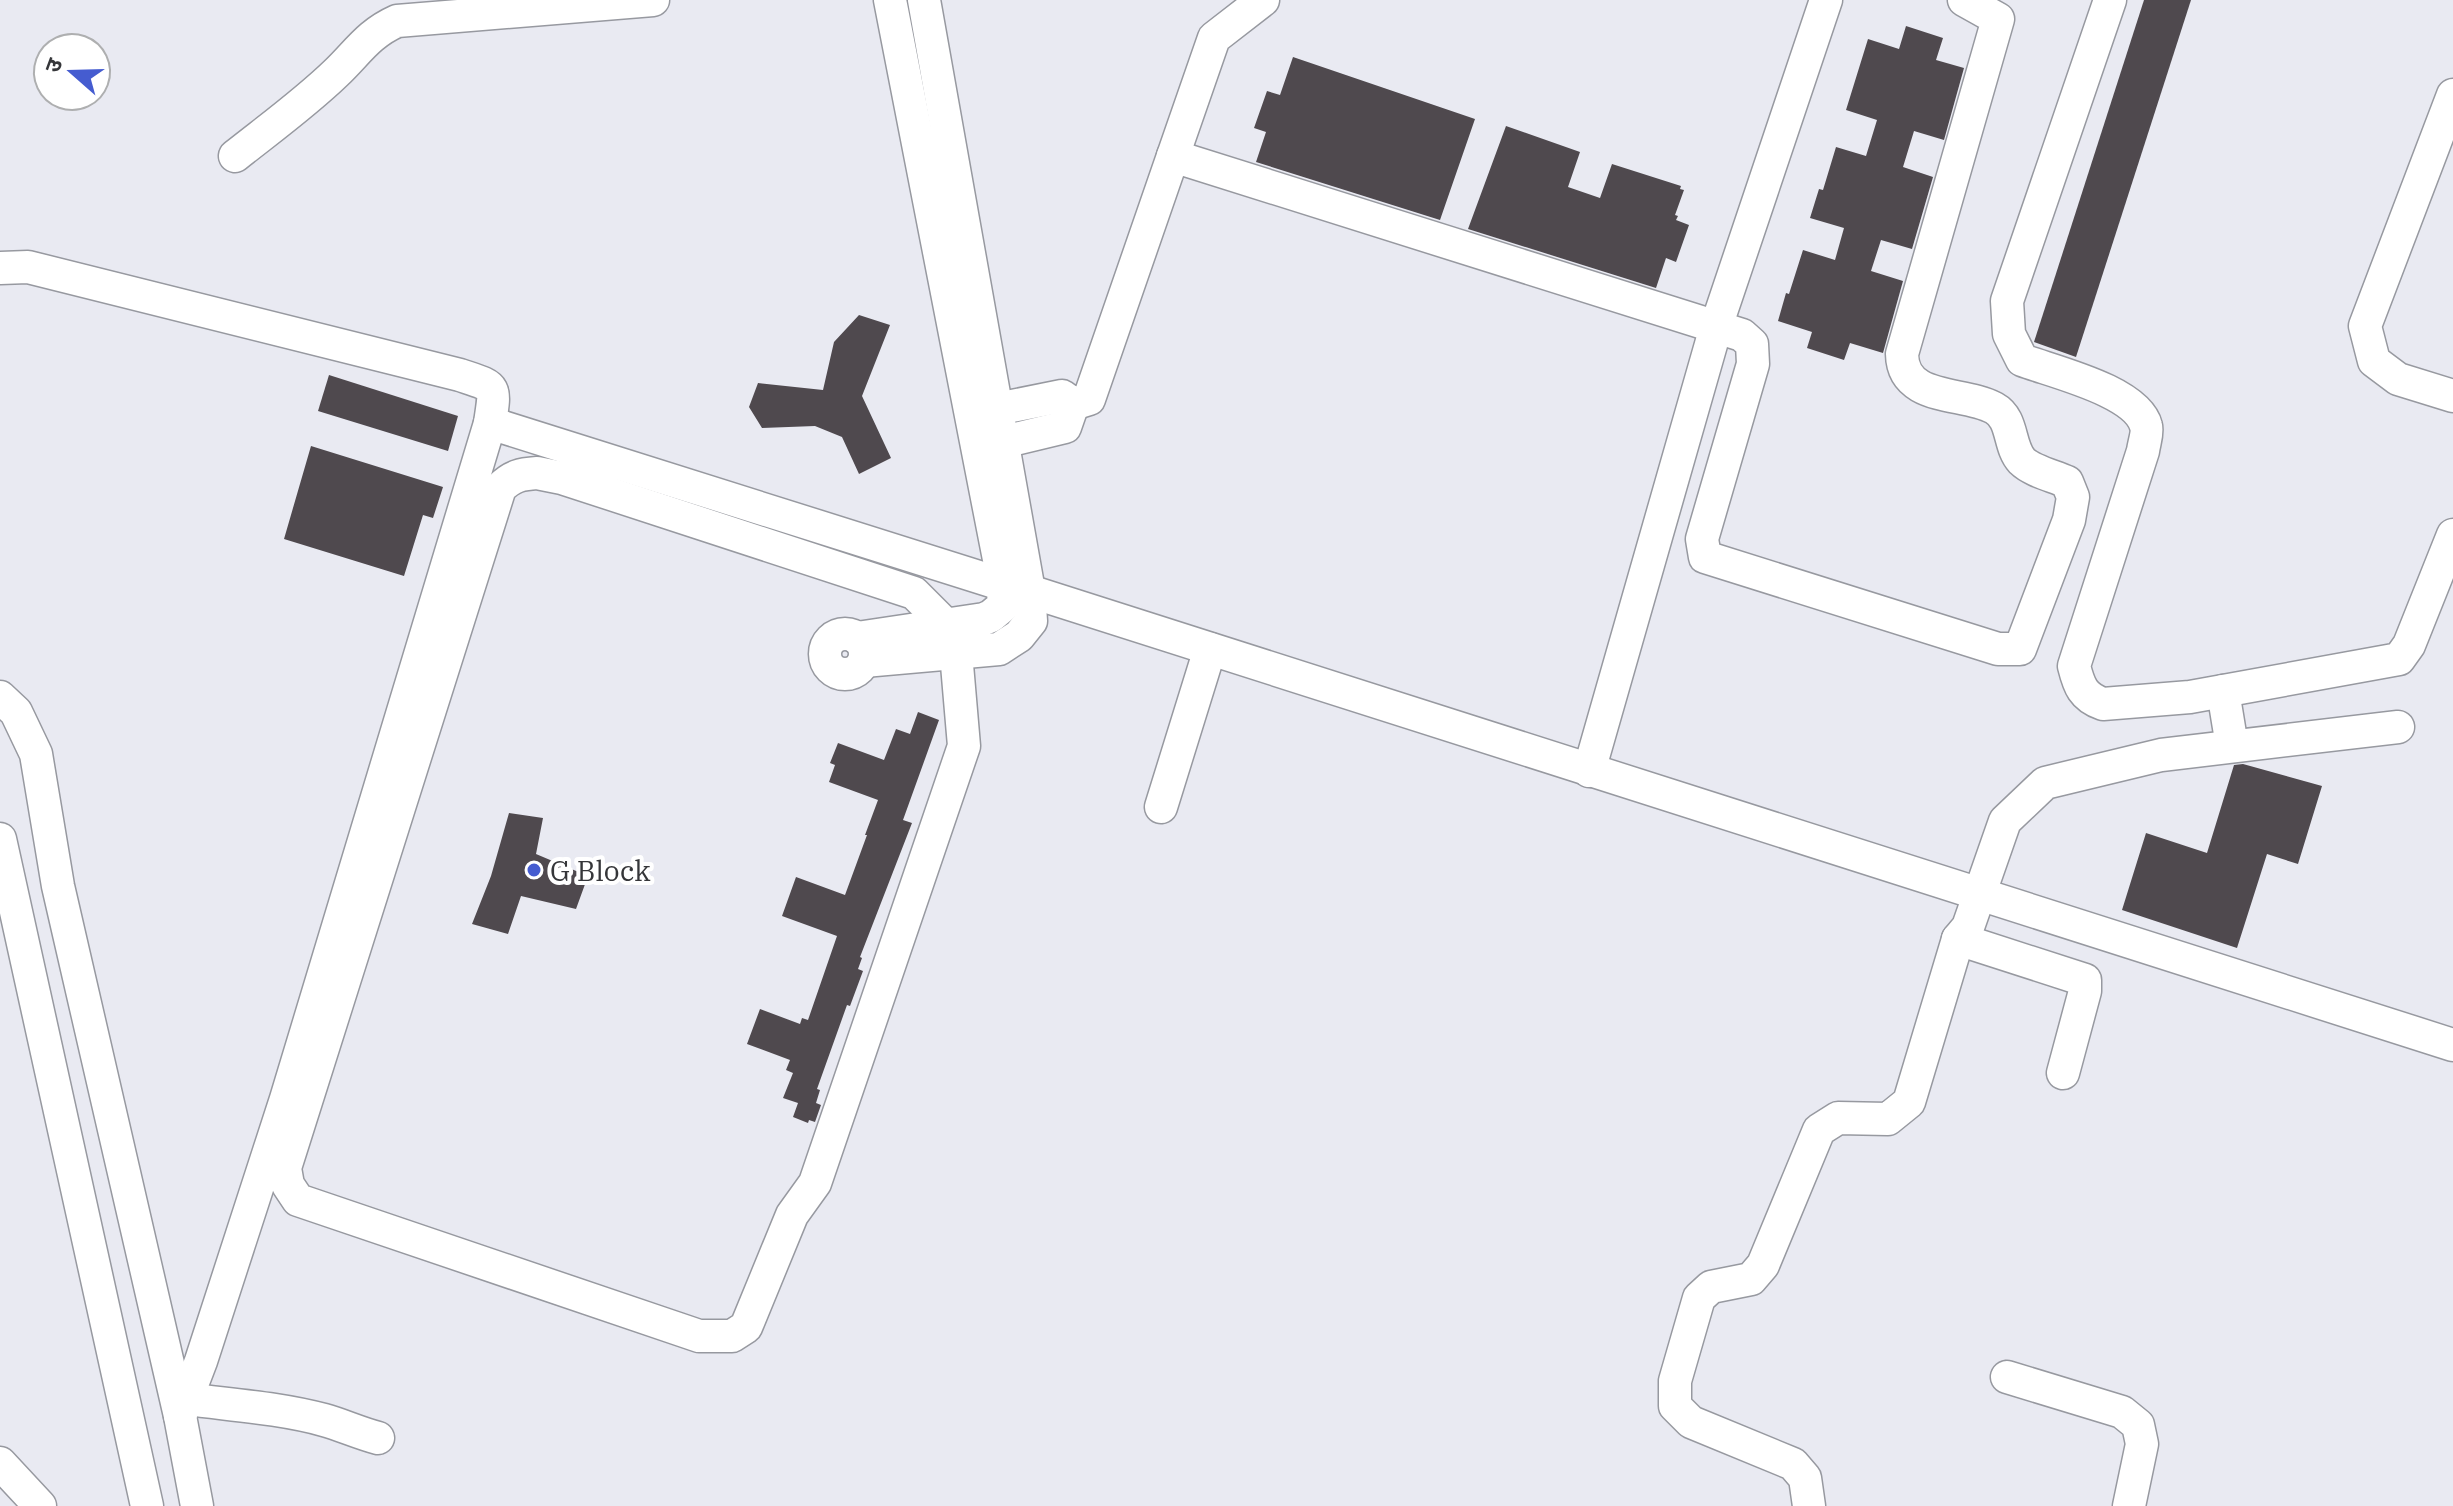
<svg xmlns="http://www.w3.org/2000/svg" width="2453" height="1506" viewBox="0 0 2453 1506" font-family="'IBM Plex Serif','Noto Sans Devanagari',serif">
<rect width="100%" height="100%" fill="#e9eaf2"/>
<!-- building -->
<g fill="#4f494e">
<path d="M2144,0H2191L2076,357L2034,342Z"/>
<path d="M1906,26L1943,38L1936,60L1964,68L1944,140L1914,131L1903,167L1933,177L1912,249L1881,240L1871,271L1903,281L1883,353L1850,343L1844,360L1807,348L1812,332L1778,321L1786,293L1789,294L1803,250L1835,260L1844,228L1810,218L1819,189L1823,190L1836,147L1866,156L1877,120L1846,110L1868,39L1899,49Z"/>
<path d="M1293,57L1475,119L1440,220L1256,162L1266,132L1254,128L1267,91L1280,95Z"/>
<path d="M1506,126L1580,152L1568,187L1600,198L1612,164L1681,186L1680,189L1684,190L1675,215L1678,216L1676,220L1689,225L1676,262L1666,258L1656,288L1468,229Z"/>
<path d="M859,315L890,325L862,396L891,458L859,474L842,437L815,426L762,428L749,407L758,383L823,390L834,342Z"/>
<path d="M329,375L458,416L448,451L318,411Z"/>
<path d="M311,446L443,487L433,518L423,515L404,576L284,539Z"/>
<path d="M918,712L939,720L903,820L912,823L860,957L862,958L858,969L863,971L850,1006L847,1005L817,1089L820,1090L816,1103L821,1105L815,1122L809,1120L808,1123L793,1117L798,1103L783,1098L793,1073L786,1070L790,1060L747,1044L760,1009L800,1024L802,1018L808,1020L837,936L782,916L796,877L845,895L867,835H865L878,800L829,782L835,765L830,763L838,743L884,760L896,729L910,734Z"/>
<path d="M2243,764L2322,786L2298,864L2267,854L2237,948L2122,910L2146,833L2207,853L2234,765Z"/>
<path d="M509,813L543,818L536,854L588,876L576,909L521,896L508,934L472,924L491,876Z"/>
</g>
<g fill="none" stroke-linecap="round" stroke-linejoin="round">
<!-- minor casing -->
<g stroke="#9799a0" stroke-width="35">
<g id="minor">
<path d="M2110,0L2007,301L2009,334L2022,360C2054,372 2137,391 2146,426C2148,433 2144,443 2143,451L2074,666C2079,686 2083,697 2103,704L2190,697L2399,659L2409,645L2453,535"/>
<path d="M2453,95L2365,326L2374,361L2398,379L2453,396"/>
<path d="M235,156C269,129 305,103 336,73C358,52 368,34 397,21L653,0"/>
<path d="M1173,156L1214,38L1263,0"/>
<path d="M0,268L28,267L460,375C496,387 496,384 490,423"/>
<path d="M997,409L1062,396L1073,404L1089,399L1173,156L1742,335L1752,344L1753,364L1702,539L1705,557L1998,649H2020L2069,520L2073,497L2067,482C2054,476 2032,471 2022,461C2008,446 2014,419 1994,408C1963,391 1903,402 1902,354L1998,19L1964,0"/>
<path d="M1003,442L1065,427L1073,404"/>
<path d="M537,473L562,478L914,593L945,624L956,653L964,746L815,1183L792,1215L746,1327L732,1336H699L298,1200L288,1185L285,1168L500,488C512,476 521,474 537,473Z"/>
<circle cx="845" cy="654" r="20"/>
<path d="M857,638L984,619L991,616L1003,606L1004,585L890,0"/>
<path d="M864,661L999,649L1019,636L1031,621L1029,591L924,0"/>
<path d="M2223,691L2232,746"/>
<path d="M0,697L16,712L36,754L58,886L180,1416L197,1506"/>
<path d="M1589,771L1716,327L1826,0"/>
<path d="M1161,807L1210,649"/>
<path d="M0,839L147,1506"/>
<path d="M1958,939L2085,980V991L2063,1073"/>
<path d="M2007,1377L2122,1412L2138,1425L2142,1444L2129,1506"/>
<path d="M187,1399C232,1405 280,1408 324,1420C342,1425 359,1433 378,1438"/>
<path d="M180,1416L201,1361L286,1099L490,423L1004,585L1029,591L2453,1045"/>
<path d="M0,1463L40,1506"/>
<path d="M1809,1506L1805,1478L1793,1464L1691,1422L1675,1406V1381L1699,1298L1711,1287L1751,1279L1763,1265L1819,1130L1838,1118L1888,1119L1909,1102L1958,939L1968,927L2005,821L2045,783L2161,755L2398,727"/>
</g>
</g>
<!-- minor -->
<use href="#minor" stroke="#fff" stroke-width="32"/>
</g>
<!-- markers -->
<circle fill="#455cd0" stroke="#fff" stroke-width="3" cx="534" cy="870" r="8"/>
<g text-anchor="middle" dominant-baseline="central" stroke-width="8" stroke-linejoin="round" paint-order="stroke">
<!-- poi labels -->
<g font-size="28" fill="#353639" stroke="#fff" text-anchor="start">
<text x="550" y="870">G Block</text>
</g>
</g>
<!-- north arrow -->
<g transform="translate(72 72) rotate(290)"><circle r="38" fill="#ffffff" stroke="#aeafb0" stroke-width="2"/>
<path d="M0-6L14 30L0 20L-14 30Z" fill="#455cd0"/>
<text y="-12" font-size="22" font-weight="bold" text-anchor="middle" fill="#353639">उ</text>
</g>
</svg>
